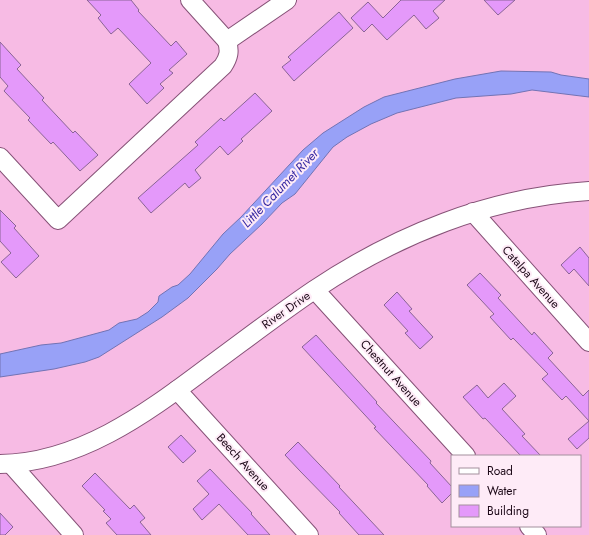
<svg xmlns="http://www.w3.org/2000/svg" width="589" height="535" viewBox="0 0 589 535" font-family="Jost,sans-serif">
<rect width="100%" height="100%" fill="#f7bbe4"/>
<!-- water -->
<path fill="#98a1f7" stroke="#7273b4" d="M501,71L551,72L561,75L589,79V97L532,90L511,94L456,98L397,113L371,124L347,137L333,147L295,194L282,203L262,224L230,254L217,269L188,298L162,317L99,357L85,362L54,369L0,377V354L41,345L61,343L109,330L119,323L137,319L148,312L158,302L159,296L172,287L178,285L190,274L223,234L241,217L303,150L323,133L364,107L384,97L455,79Z"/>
<!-- building -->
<g fill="#e499fa" stroke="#8a6495">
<path d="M87,0H131L139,10L138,11L171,46L176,41L187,54L169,70L173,73L160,84L164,88L147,104L129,84L151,63L118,28L111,34L98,18L101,15Z"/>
<path d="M401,0H445L433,11L439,18L426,29L414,15L387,40L372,24L364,32L351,18L368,2L383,18Z"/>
<path d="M484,0H515L498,15Z"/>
<path d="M339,12L353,28L294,81L282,67L291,60L288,57Z"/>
<path d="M0,42L21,65L17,69L44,98L42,100L73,133L75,131L98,155L80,171L53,142L51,144L28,120L30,118L4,91L8,86L0,77Z"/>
<path d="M255,93L272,111L241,139L243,141L228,155L220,146L195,170L201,178L189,188L185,183L151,213L138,198L198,145L195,142L221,118L224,121Z"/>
<path d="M0,210L16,226L14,228L39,256L16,278L1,262L11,253L0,241Z"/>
<path d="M580,247L589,258V286L574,269L569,274L561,265Z"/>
<path d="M480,273L501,295L498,298L532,335L534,332L553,353L548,358L583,396L589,390V438L577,449L568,439L589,421L566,396L562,400L542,379L548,374L513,338L511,340L490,317L494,314L467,285Z"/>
<path d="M397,292L412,309L409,311L433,337L420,349L405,333L408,331L384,305Z"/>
<path d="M316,335L377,402L376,403L431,461L430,463L452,487V493L442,503L427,486L428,485L374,428L376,427L302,347Z"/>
<path d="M504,383L516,396L502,409L525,434L522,436L541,456H521L485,418L483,419L463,397L477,385L488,398Z"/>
<path d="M181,435L196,451L183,463L168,447Z"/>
<path d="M298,442L340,486L339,487L384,535H359L339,513L340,512L300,471L285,455Z"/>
<path d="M210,469L252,513L251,514L270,535H248L219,504L202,520L193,509L209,494L197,481Z"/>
<path d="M95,473L130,509L134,505L145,518L140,522L151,535H117L106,523L111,519L103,511L105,510L82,486Z"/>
<path d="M0,513L13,527L5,535H0Z"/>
</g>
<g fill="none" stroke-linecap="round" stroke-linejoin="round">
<!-- minor casing -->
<g stroke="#865277" stroke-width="20">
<g id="minor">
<path d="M190,0L227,41"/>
<path d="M0,157L58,220L223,66C229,57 230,51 227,41L287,0"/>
<path d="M473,212L589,342"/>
<path d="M315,290L466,456"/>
<path d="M177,390L309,535"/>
<path d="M0,464C78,463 144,415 204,370C241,343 277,315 314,290C396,235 490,197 589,191"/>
<path d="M11,464L74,535"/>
<path d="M529,526L537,535"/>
</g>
</g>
<!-- minor -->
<use href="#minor" stroke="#fff" stroke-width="18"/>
</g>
<g text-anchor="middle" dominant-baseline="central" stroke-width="4" stroke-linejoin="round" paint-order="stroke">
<!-- street labels -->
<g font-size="12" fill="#1b0716" stroke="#feebf7">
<text transform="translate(531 277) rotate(48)">Catalpa Avenue</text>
<text transform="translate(286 310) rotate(-35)">River Drive</text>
<text transform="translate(391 373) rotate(48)">Chestnut Avenue</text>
<text transform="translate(243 462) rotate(48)">Beech Avenue</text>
</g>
<!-- water labels -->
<g font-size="13" font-style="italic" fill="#3628a2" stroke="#feebf7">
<text transform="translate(280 188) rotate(-46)">Little Calumet River</text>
</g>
</g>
<!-- legend -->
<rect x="451" y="455" width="130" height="72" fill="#feebf7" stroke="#a3909d"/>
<rect x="459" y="468" width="20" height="6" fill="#ffffff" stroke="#a3909d"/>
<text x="487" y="475" font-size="12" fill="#1b0716">Road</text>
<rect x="459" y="485" width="20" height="12" fill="#98a1f7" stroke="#a3909d"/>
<text x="487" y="495" font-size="12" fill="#1b0716">Water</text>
<rect x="459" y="505" width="20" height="12" fill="#e499fa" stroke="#a3909d"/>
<text x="487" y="515" font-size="12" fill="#1b0716">Building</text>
</svg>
